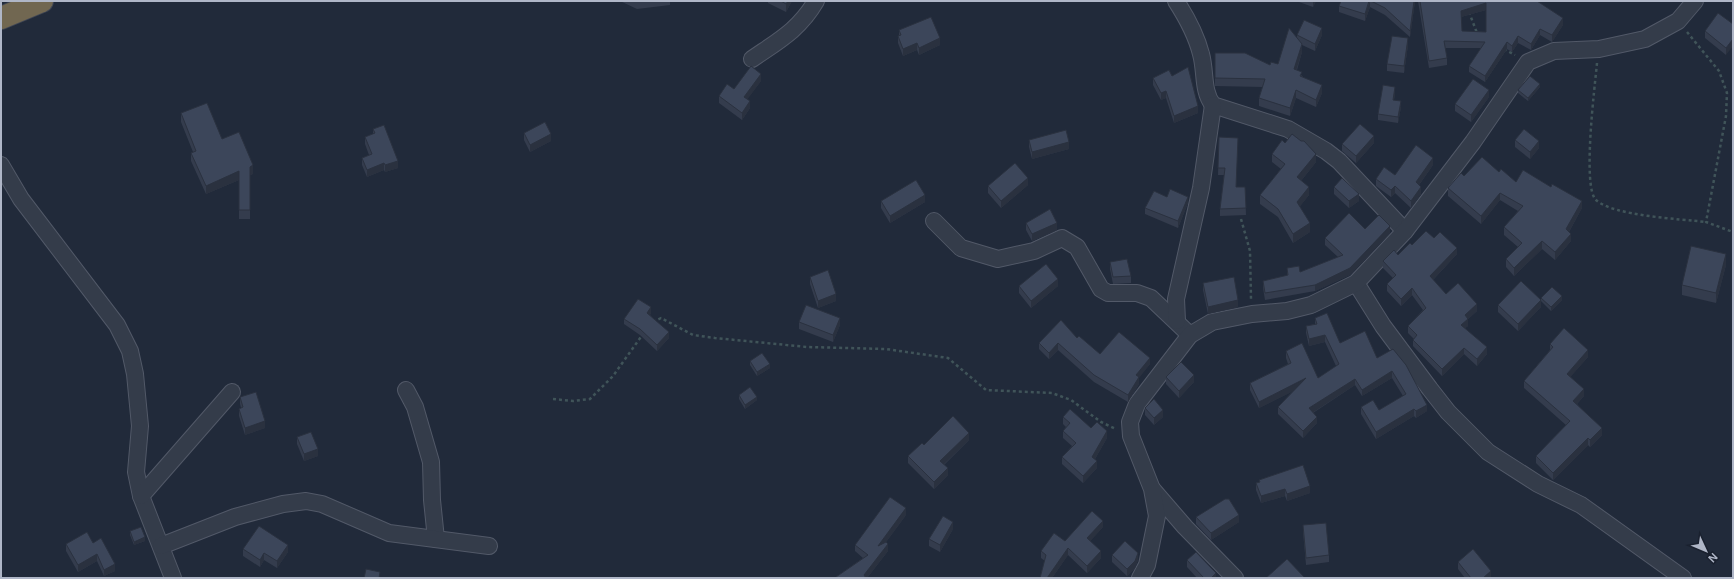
<svg xmlns="http://www.w3.org/2000/svg" width="1734" height="579" viewBox="0 0 1734 579" font-family="Helvetica,sans-serif">
<rect width="100%" height="100%" fill="#212a3a"/>
<g fill="none" stroke-linecap="round" stroke-linejoin="round">
<!-- street casing -->
<g stroke="#525968" stroke-width="18">
<g id="street">
<path d="M1176,1C1187,18 1196,34 1201,54C1206,72 1202,91 1213,105L1288,129L1326,151L1339,161L1405,231"/>
<path d="M752,59C778,41 799,30 816,1"/>
<path d="M1,165L21,199L117,325L130,351L135,374L140,426L136,472L141,496L173,578"/>
<path d="M934,221L961,248L998,259L1034,251L1062,238L1077,247L1101,289L1108,293H1137L1151,298L1190,335"/>
<path d="M1356,283L1383,326L1430,389L1448,412L1488,452L1538,484L1581,505L1683,578"/>
<path d="M1177,321L1176,299L1201,188L1213,105"/>
<path d="M406,390L415,407L431,462L432,500L436,539"/>
<path d="M1153,490L1185,527L1235,578"/>
<path d="M141,496L232,392"/>
<path d="M161,546L235,517L283,504L306,501L322,504L389,533L489,546"/>
<path d="M1140,578L1147,565L1157,516L1152,489L1131,436L1130,422L1137,404L1190,335L1212,322L1252,314L1287,311L1311,305L1356,283L1405,231L1473,142L1528,62L1554,51L1599,49L1645,39L1678,21L1695,1"/>
</g>
</g>
<!-- highway casing -->
<g stroke="#3f4655" stroke-width="24">
<path id="highway" d="M1,18L42,1"/>
</g>
<!-- path -->
<g stroke="#405459" stroke-width="2.5" stroke-dasharray="3 3" stroke-linecap="butt">
<path d="M1469,12L1477,33"/>
<path d="M1687,32L1719,71L1727,93L1726,116L1706,222L1733,232"/>
<path d="M1504,49L1515,55"/>
<path d="M1597,63C1595,85 1582,187 1596,200C1613,216 1681,219 1706,222"/>
<path d="M1241,219L1250,251L1251,299"/>
<path d="M653,322L661,318L693,335L715,338L807,347L886,349L948,358L986,390L1052,393L1071,400L1101,422L1116,429"/>
<path d="M553,399L573,401L590,399L613,376L643,334"/>
</g>
<!-- street -->
<use href="#street" stroke="#343c4a" stroke-width="16"/>
<!-- highway -->
<use href="#highway" stroke="#716751" stroke-width="22"/>
</g>
<!-- wall -->
<g fill="#343c4d" fill-rule="evenodd">
<path d="M620,1H670V5L637,9Z"/>
<path d="M768,1H792L786,12L768,3Z"/>
<path d="M1299,1H1316L1313,7L1299,2Z"/>
<path d="M1341,1H1415L1410,37L1385,15L1370,7L1365,21L1339,12V6Z"/>
<path d="M1418,1H1537L1563,25L1552,42L1540,35L1531,50L1518,43L1512,52L1507,49L1485,82L1469,72V66L1481,48H1445L1447,58V65L1429,68ZM1486,10V32L1462,31L1461,17Z"/>
<path d="M1733,24L1726,55L1705,38V31Z"/>
<path d="M899,30L940,45L919,55L917,50L903,56L898,43V36H899Z"/>
<path d="M1297,35H1322L1315,51L1302,45V52L1297,70L1302,76L1322,93L1316,107L1296,98L1290,116L1259,106V98L1263,87L1215,86V53L1270,65L1278,64L1297,38Z"/>
<path d="M1408,45L1404,73L1387,71V64Z"/>
<path d="M1172,76L1198,113L1174,123L1166,98L1161,100L1153,85V78Z"/>
<path d="M761,81L747,99L750,108L742,120L719,103V96L734,89Z"/>
<path d="M1540,87L1528,101L1518,93V90Z"/>
<path d="M1395,93L1394,100L1401,107L1398,123L1378,120V114Z"/>
<path d="M1489,97L1471,122L1455,111V104Z"/>
<path d="M181,113L222,139L253,174L250,175V219H239V180L206,194L191,161V153L193,152L181,122Z"/>
<path d="M373,129L398,168L385,172L384,170L367,177L362,165V158L369,155L365,144V137L373,134Z"/>
<path d="M524,133L551,141L530,152L524,140Z"/>
<path d="M1219,137L1236,187H1245L1246,215L1220,216V209L1224,175H1218Z"/>
<path d="M1029,140L1069,149L1032,159L1029,147Z"/>
<path d="M1515,140L1539,148L1530,159L1515,147Z"/>
<path d="M1285,143L1316,162L1301,181L1309,195L1300,206L1310,232L1293,243L1278,217L1260,204V195L1281,169L1272,162V154Z"/>
<path d="M1374,143L1356,163L1342,151V144Z"/>
<path d="M1433,165L1419,185L1421,194L1411,208L1395,193L1391,197L1376,186V179L1395,175Z"/>
<path d="M1499,172L1516,182L1582,208L1569,232L1571,241L1555,260L1542,249L1514,276L1506,267V259L1518,247L1504,235V227L1518,211L1500,200L1481,224L1448,196V188L1464,176Z"/>
<path d="M1028,185L1001,208L988,193V186Z"/>
<path d="M1334,187L1359,201L1349,208L1334,194Z"/>
<path d="M1167,197L1188,203L1178,228L1145,214V208Z"/>
<path d="M881,201L925,202L890,223L881,208Z"/>
<path d="M1026,223L1057,230L1032,241L1026,230Z"/>
<path d="M1365,229L1390,233L1350,275L1315,291L1265,300L1263,288V281L1287,276V268L1300,272L1338,257L1325,245V238Z"/>
<path d="M1434,238L1457,254L1433,280L1446,294L1477,311L1468,319V326L1465,328L1487,354L1477,366L1464,354L1442,376L1413,346V340L1414,339L1408,333V326L1423,310L1412,295L1401,306L1387,291V284L1393,278L1383,268V261L1398,255L1412,245Z"/>
<path d="M1110,262L1131,276V283L1113,284L1110,269Z"/>
<path d="M1726,265L1716,303L1682,295V285Z"/>
<path d="M810,277L836,301L818,308L810,284Z"/>
<path d="M1203,283L1238,307L1208,314L1203,290Z"/>
<path d="M1019,286H1058L1031,308L1019,293Z"/>
<path d="M1541,298L1562,300L1551,311L1541,301Z"/>
<path d="M1498,305L1541,307L1518,331L1498,312Z"/>
<path d="M651,313L650,315L669,338L657,351L640,335L624,324V319Z"/>
<path d="M1315,318L1340,343L1377,358L1393,349L1427,411L1416,418L1414,416L1376,439L1361,414V407L1379,410L1403,396L1392,378L1362,396L1355,385L1313,413L1317,423L1303,438L1278,414V407L1293,391L1259,408L1250,390V383L1288,364L1286,358V351L1318,378L1336,366L1325,342L1309,346L1306,333V326L1315,324Z"/>
<path d="M799,322L840,325L833,342L799,329Z"/>
<path d="M1077,338L1100,354L1150,364L1139,377V384L1128,402L1094,382L1058,350L1049,359L1039,349V343Z"/>
<path d="M1550,344L1588,357L1570,377L1584,396L1577,404L1602,435L1590,447L1588,445L1553,480L1536,463V456L1566,425L1524,388V381L1550,350Z"/>
<path d="M750,361L770,368L757,376L750,365Z"/>
<path d="M1166,377L1194,382L1179,398L1166,384Z"/>
<path d="M739,395L757,400L745,409L739,399Z"/>
<path d="M240,397L265,428L245,435L239,416V409L241,408L240,404Z"/>
<path d="M1145,408L1163,417L1154,425L1145,415Z"/>
<path d="M1063,417L1091,428L1107,438L1095,459L1097,468L1083,483L1062,464V457L1072,446L1063,438V431L1066,427L1063,424Z"/>
<path d="M297,437L318,456L304,461L297,444Z"/>
<path d="M969,440L944,465L948,475L934,489L908,463V456L924,445Z"/>
<path d="M1259,480L1310,493L1287,501L1285,496L1261,503L1256,490V483L1259,482Z"/>
<path d="M906,515L886,542L888,551L867,578H836V577L863,558L855,551V545Z"/>
<path d="M1196,517L1239,522L1211,540L1196,524Z"/>
<path d="M1303,525L1329,555V562L1306,565L1303,532Z"/>
<path d="M1103,527L1090,541L1101,558L1087,573L1068,555L1052,578H1040L1045,561L1041,558V551L1065,541Z"/>
<path d="M953,529L940,552L929,546V539Z"/>
<path d="M130,531L145,541L134,545L130,535Z"/>
<path d="M93,543L115,571L104,576L97,561L78,572L66,551V544Z"/>
<path d="M243,549L288,552L277,568L264,560L260,567L243,556Z"/>
<path d="M1112,555L1138,560L1135,568L1127,576L1112,562Z"/>
<path d="M1187,560L1216,578H1197L1187,567Z"/>
<path d="M1458,562L1491,578H1465L1458,569Z"/>
</g>
<!-- shaded-wall -->
<g fill="#2a313f">
<path d="M788,1H792L786,12V4Z"/>
<path d="M1313,1H1316L1313,7Z"/>
<path d="M1370,1V7L1365,21V14Z"/>
<path d="M1414,1H1415L1410,37V31Z"/>
<path d="M1486,3V10L1461,17V11Z"/>
<path d="M1563,18V25L1552,42V35Z"/>
<path d="M1322,28V35L1315,51V44Z"/>
<path d="M1540,29V35L1531,50V44Z"/>
<path d="M1518,36V43L1512,52V46Z"/>
<path d="M940,38V45L919,55V48Z"/>
<path d="M1408,38V45L1404,73V66Z"/>
<path d="M1733,39V46L1726,55V48Z"/>
<path d="M1507,42V49L1485,82V76Z"/>
<path d="M917,43V50L903,56V49Z"/>
<path d="M1302,44V52L1294,77V69Z"/>
<path d="M761,74V81L744,104V97Z"/>
<path d="M1540,84V87L1528,101V98Z"/>
<path d="M1322,85V93L1316,107V100Z"/>
<path d="M1395,87V93L1393,106V100Z"/>
<path d="M1296,90V98L1290,116V108Z"/>
<path d="M1489,90V97L1471,122V115Z"/>
<path d="M1166,91V98L1161,100V93Z"/>
<path d="M750,101V108L742,120V113Z"/>
<path d="M1401,101V107L1398,123V117Z"/>
<path d="M1198,106V113L1174,123V116Z"/>
<path d="M551,134V141L530,152V145Z"/>
<path d="M1374,136V143L1356,163V156Z"/>
<path d="M1539,141V148L1530,159V152Z"/>
<path d="M1069,142V149L1032,159V152Z"/>
<path d="M1316,154V162L1297,186V177Z"/>
<path d="M1433,158V165L1416,189V182Z"/>
<path d="M398,161V168L385,172V165Z"/>
<path d="M384,163V170L367,177V170Z"/>
<path d="M253,165V174L250,175V167Z"/>
<path d="M239,171V180L206,194V186Z"/>
<path d="M1028,178V185L1001,208V201Z"/>
<path d="M1395,186V193L1391,197V190Z"/>
<path d="M1309,187V195L1297,210V202Z"/>
<path d="M1421,187V194L1411,208V201Z"/>
<path d="M1500,193V200L1481,224V216Z"/>
<path d="M1359,194V201L1349,208V201Z"/>
<path d="M925,195V202L890,223V216Z"/>
<path d="M1188,197V203L1178,228V221Z"/>
<path d="M1582,201V208L1566,237V229Z"/>
<path d="M1057,223V230L1032,241V234Z"/>
<path d="M1310,223V232L1293,243V234Z"/>
<path d="M1390,226V233L1350,275L1315,291V285Z"/>
<path d="M1571,234V241L1555,260V252Z"/>
<path d="M1542,241V249L1514,276V268Z"/>
<path d="M1457,248V254L1430,283V276Z"/>
<path d="M1726,254V265L1716,303V293Z"/>
<path d="M1058,279V286L1031,308V301Z"/>
<path d="M1412,288V295L1401,306V299Z"/>
<path d="M836,294V301L818,308V301Z"/>
<path d="M1562,296V300L1551,311V307Z"/>
<path d="M1238,300V307L1208,314V307Z"/>
<path d="M1541,300V307L1518,331V324Z"/>
<path d="M1477,304V311L1465,322V315Z"/>
<path d="M651,307V313L647,319V313Z"/>
<path d="M840,318V325L833,342V335Z"/>
<path d="M1468,319V326L1461,332V325Z"/>
<path d="M669,332V338L657,351V345Z"/>
<path d="M1325,335V342L1309,346V339Z"/>
<path d="M1058,343V350L1049,359V353Z"/>
<path d="M1487,347V354L1477,366V359Z"/>
<path d="M1464,348V354L1442,376V369Z"/>
<path d="M1588,350V357L1567,381V374Z"/>
<path d="M1150,358V364L1136,382V375Z"/>
<path d="M770,364V368L757,376V372Z"/>
<path d="M1392,371V378L1362,396V390Z"/>
<path d="M1194,375V382L1179,398V391Z"/>
<path d="M1139,377V384L1128,402V395Z"/>
<path d="M1306,378V385L1259,408V402Z"/>
<path d="M1355,379V385L1309,415V408Z"/>
<path d="M1584,389V396L1573,408V401Z"/>
<path d="M757,397V400L745,409V405Z"/>
<path d="M1427,405V411L1416,418V411Z"/>
<path d="M1414,409V416L1376,439V432Z"/>
<path d="M1163,410V417L1154,425V418Z"/>
<path d="M1317,417V423L1303,438V431Z"/>
<path d="M265,421V428L245,435V428Z"/>
<path d="M1602,428V435L1590,447V440Z"/>
<path d="M1107,431V438L1092,464V457Z"/>
<path d="M969,433V440L940,468V461Z"/>
<path d="M1588,438V445L1553,480V473Z"/>
<path d="M318,449V456L304,461V454Z"/>
<path d="M1097,461V468L1083,483V476Z"/>
<path d="M948,468V475L934,489V482Z"/>
<path d="M1310,486V493L1287,501V494Z"/>
<path d="M1285,489V496L1261,503V496Z"/>
<path d="M906,508V515L878,553V546Z"/>
<path d="M1239,515V522L1211,540V533Z"/>
<path d="M1103,521V527L1087,545V538Z"/>
<path d="M953,522V529L940,552V545Z"/>
<path d="M145,537V541L134,545V542Z"/>
<path d="M888,544V551L867,578L864,575Z"/>
<path d="M288,545V552L277,568V561Z"/>
<path d="M1068,548V555L1052,578H1047Z"/>
<path d="M1101,551V558L1087,573V566Z"/>
<path d="M264,553V560L260,567V560Z"/>
<path d="M1138,553V560L1135,568L1127,576V569Z"/>
<path d="M97,554V561L78,572V565Z"/>
<path d="M115,564V571L104,576V570Z"/>
<path d="M1491,571V578H1483Z"/>
<path d="M1216,573V578H1211Z"/>
</g>
<!-- building -->
<g fill="#3c465a" stroke="#2a313f" fill-rule="evenodd">
<path d="M781,1H788L786,4Z"/>
<path d="M1341,1H1369L1365,14L1339,6Z"/>
<path d="M1371,1H1414L1410,31L1385,8Z"/>
<path d="M1420,1H1537L1563,18L1552,35L1540,29L1531,44L1518,36L1512,46L1507,42L1485,76L1469,66L1485,42L1444,41L1447,58L1429,61ZM1486,3V32L1462,31L1461,11Z"/>
<path d="M1718,13L1733,24V39L1726,48L1705,31Z"/>
<path d="M931,17L940,38L919,48L917,43L903,49L898,36L901,35L899,30Z"/>
<path d="M1304,20L1322,28L1315,44L1297,35Z"/>
<path d="M1289,28L1302,44L1294,69L1302,72L1300,76L1322,85L1316,100L1296,90L1290,108L1259,98L1265,79L1215,78V53H1245L1270,65L1271,62L1278,64Z"/>
<path d="M1392,36L1408,38L1404,66L1387,64Z"/>
<path d="M751,66L761,74L744,97L750,101L742,113L719,96L727,84L734,89Z"/>
<path d="M1188,67L1198,106L1174,116L1166,91L1161,93L1153,78L1169,70L1172,76Z"/>
<path d="M1530,76L1540,84L1528,98L1518,90Z"/>
<path d="M1473,79L1489,90L1471,115L1455,104Z"/>
<path d="M1383,85L1395,87L1393,100L1401,101L1398,117L1378,114Z"/>
<path d="M207,103L222,139L239,132L253,165L250,167V210H239V171L206,186L191,153L196,151L181,113Z"/>
<path d="M545,122L551,134L530,145L524,133Z"/>
<path d="M1360,124L1374,136L1356,156L1342,144Z"/>
<path d="M384,125L398,161L385,165L384,163L367,170L362,158L372,154L365,137L375,133L373,129Z"/>
<path d="M1524,129L1539,141L1530,152L1515,140Z"/>
<path d="M1066,130L1069,142L1032,152L1029,140Z"/>
<path d="M1292,134L1301,141H1304L1316,154L1297,177L1309,187L1297,202L1310,223L1293,234L1278,209L1260,195L1285,164L1272,154L1282,140L1285,143Z"/>
<path d="M1219,137L1238,138L1236,187H1245L1246,208L1220,209L1225,168H1218Z"/>
<path d="M1416,145L1433,158L1416,182L1421,187L1411,201L1395,186L1391,190L1376,179L1384,167L1395,175Z"/>
<path d="M1482,157L1499,172L1501,169L1516,182L1523,170L1551,187L1552,184L1582,201L1566,229L1571,234L1555,252L1542,241L1514,268L1506,259L1522,243L1504,227L1523,206L1500,193L1481,216L1448,188L1461,173L1464,176Z"/>
<path d="M1015,163L1028,178L1001,201L988,186Z"/>
<path d="M1342,178L1359,194L1349,201L1334,187Z"/>
<path d="M916,180L925,195L890,216L881,201Z"/>
<path d="M1170,189L1188,197L1178,221L1145,208L1154,191L1167,197Z"/>
<path d="M1050,209L1057,223L1032,234L1026,223Z"/>
<path d="M1349,213L1365,229L1379,215L1390,226L1350,268L1315,285L1265,293L1263,281L1288,275L1287,268L1299,266L1300,272L1343,255L1325,238Z"/>
<path d="M1426,231L1434,238L1440,232L1457,248L1430,276L1446,294L1458,283L1477,304L1465,315L1468,319L1461,325L1487,347L1477,359L1464,348L1442,369L1413,340L1417,335L1408,326L1426,308L1412,288L1401,299L1387,284L1396,275L1383,261L1394,250L1398,255L1410,243L1412,245Z"/>
<path d="M1691,246L1726,254L1716,293L1682,285Z"/>
<path d="M1127,259L1131,276L1113,277L1110,262Z"/>
<path d="M1046,264L1058,279L1031,301L1019,286Z"/>
<path d="M828,270L836,294L818,301L810,277Z"/>
<path d="M1234,277L1238,300L1208,307L1203,283Z"/>
<path d="M1521,281L1541,300L1518,324L1498,305Z"/>
<path d="M1552,287L1562,296L1551,307L1541,298Z"/>
<path d="M638,299L651,307L647,313L669,332L657,345L640,329L624,319Z"/>
<path d="M806,305L840,318L833,335L799,322Z"/>
<path d="M1327,313L1340,343L1365,331L1377,358L1393,349L1406,365L1427,405L1416,411L1414,409L1376,432L1361,407L1373,400L1379,410L1406,394L1392,371L1362,390L1355,379L1309,408L1317,417L1303,431L1278,407L1306,378L1259,402L1250,383L1291,363L1286,351L1302,343L1318,378L1339,364L1325,335L1309,339L1306,326L1317,324L1315,318Z"/>
<path d="M1061,320L1077,338L1079,336L1100,354L1119,332L1150,358L1136,375L1139,377L1128,395L1094,375L1058,343L1049,353L1039,343Z"/>
<path d="M1564,328L1588,350L1567,374L1584,389L1573,401L1602,428L1590,440L1588,438L1553,473L1536,456L1570,421L1524,381L1553,347L1550,344Z"/>
<path d="M762,353L770,364L757,372L750,361Z"/>
<path d="M1181,362L1194,375L1179,391L1166,377Z"/>
<path d="M750,387L757,397L745,405L739,395Z"/>
<path d="M256,392L265,421L245,428L239,409L243,407L240,397Z"/>
<path d="M1154,399L1163,410L1154,418L1145,408Z"/>
<path d="M1070,409L1091,428L1097,422L1107,431L1092,457L1097,461L1083,476L1062,457L1076,443L1063,431L1070,423L1063,417Z"/>
<path d="M953,416L969,433L940,461L948,468L934,482L908,456L922,443L924,445Z"/>
<path d="M311,432L318,449L304,454L297,437Z"/>
<path d="M1303,465L1310,486L1287,494L1285,489L1261,496L1256,483L1260,482L1259,480Z"/>
<path d="M890,497L906,508L878,546L886,542L888,544L864,575L866,578H837L836,577L868,555L855,545Z"/>
<path d="M1225,499H1229L1239,515L1211,533L1196,517Z"/>
<path d="M1092,511L1103,521L1087,538L1101,551L1087,566L1068,548L1047,578H1040L1046,555L1041,551L1054,533L1065,541Z"/>
<path d="M943,516L953,522L940,545L929,539Z"/>
<path d="M1326,523L1329,555L1306,558L1303,525Z"/>
<path d="M259,526L288,545L277,561L264,553L260,560L243,549Z"/>
<path d="M141,527L145,537L134,542L130,531Z"/>
<path d="M87,532L93,543L101,538L115,564L104,570L97,554L78,565L66,544Z"/>
<path d="M1125,541L1138,553L1135,561L1127,569L1112,555Z"/>
<path d="M1473,549L1491,571L1483,578H1471L1458,562Z"/>
<path d="M1196,552L1216,573L1211,578H1204L1187,560Z"/>
<path d="M1287,559L1305,578H1266Z"/>
<path d="M366,569L380,572L379,578H364Z"/>
</g>
<!-- border -->
<rect width="1734" height="579" fill="none" stroke="#afb6c7" stroke-width="4"/>
<!-- north arrow -->
<g transform="translate(1706 551) rotate(134)" stroke="#1a212f" stroke-width="3" paint-order="stroke">
<path d="M0-3L7 15L0 10L-7 15Z" fill="#afb6c7"/>
<text y="-6" font-size="11" font-weight="bold" text-anchor="middle" fill="#afb6c7">N</text>
</g>
</svg>
